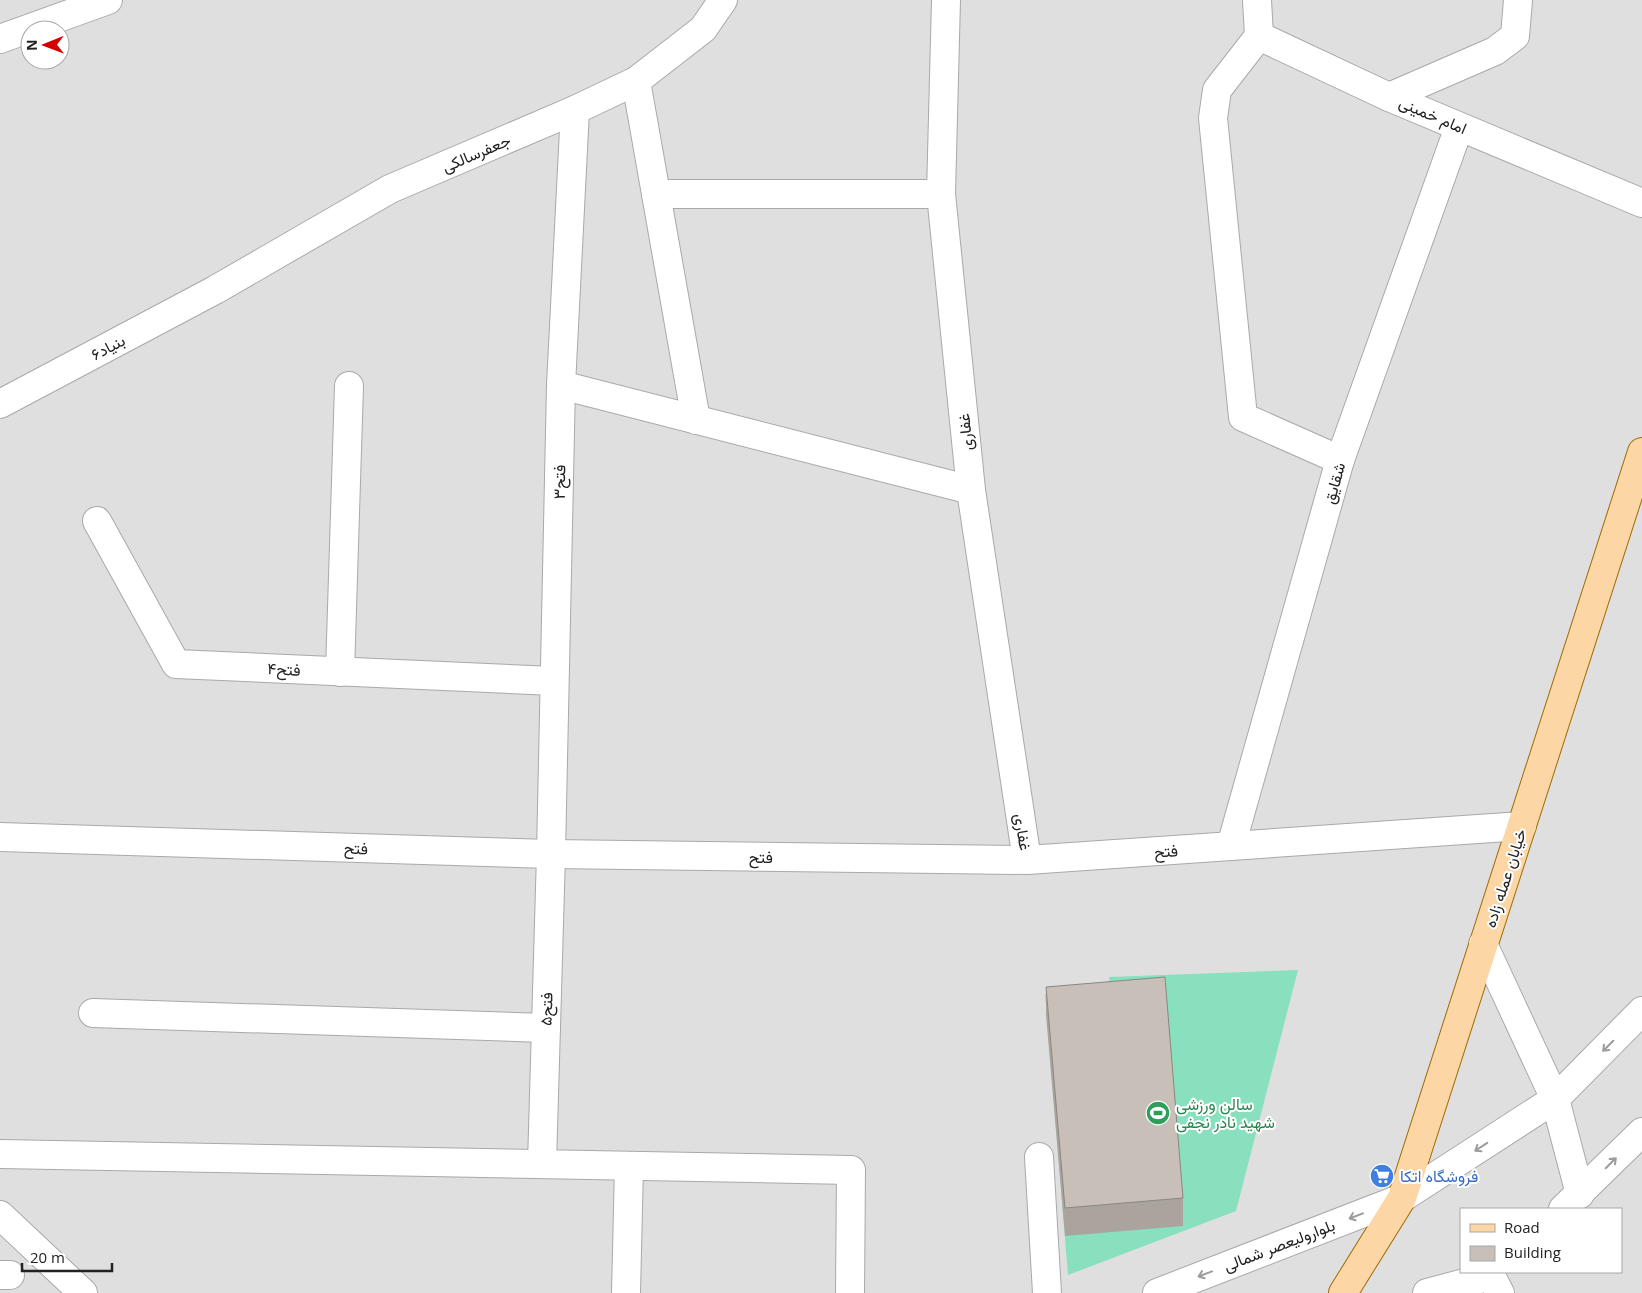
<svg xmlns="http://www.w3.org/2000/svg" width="1642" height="1293" viewBox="0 0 1642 1293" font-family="'Open Sans',Vazirmatn,sans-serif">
<rect width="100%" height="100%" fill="#f2efe9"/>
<!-- residential -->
<path fill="#e0dfdf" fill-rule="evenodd" d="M0,0H1642V1293H0ZM30,30H60V60H30ZM1461,1209H1621V1272H1461Z"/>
<!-- pitch -->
<path fill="#88e0be" d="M1298,970L1236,1211L1068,1275L1045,994L1110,992L1109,977Z"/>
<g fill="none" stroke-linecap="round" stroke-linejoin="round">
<!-- street casing -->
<g stroke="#a9a9a9" stroke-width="30">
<g id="street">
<path d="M946,0L941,194L971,490L1027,860"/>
<path d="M1257,0L1259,36L1389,97L1642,203"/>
<path d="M1259,36L1217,90L1213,118L1243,417L1340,460"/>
<path d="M0,39L108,0"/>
<path d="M636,81L696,420"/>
<path d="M1389,97L1495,51L1515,36L1518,0"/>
<path d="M656,194H941"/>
<path d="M561,385L971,490"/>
<path d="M0,404L215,290L390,189L575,110L636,81L703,29L723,0"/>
<path d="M97,521L176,664L554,681"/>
<path d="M340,672L349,386"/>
<path d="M0,837L551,854L1027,860L1522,826"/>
<path d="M1231,846L1340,460L1459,127"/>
<path d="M1483,944L1555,1099L1580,1194"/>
<path d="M93,1013L546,1028"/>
<path d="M0,1154L851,1170L850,1293"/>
<path d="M1039,1157L1047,1293"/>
<path d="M542,1164L551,854L561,385L575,110"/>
<path d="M1563,1209L1642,1132"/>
<path d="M0,1215L83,1293"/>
<path d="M0,1275H10"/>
<path d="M626,1293L629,1166"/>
<path d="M1157,1293L1402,1198L1555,1099L1642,1011"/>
<path d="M1427,1293L1491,1276L1500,1293"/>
</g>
</g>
<!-- primary casing -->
<g stroke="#a06b00" stroke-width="30">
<path id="primary" d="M1343,1293L1402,1198L1642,452"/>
</g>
<!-- street -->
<use href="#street" stroke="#fff" stroke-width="28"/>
<!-- primary -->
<use href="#primary" stroke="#fcd6a4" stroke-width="28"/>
</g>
<!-- wall -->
<path fill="#aba49e" d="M1046,987L1183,1198V1226L1065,1236L1046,1015Z"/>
<!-- building -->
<path fill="#c7bfb8" stroke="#8b8681" d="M1165,977L1183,1198L1065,1208L1046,987Z"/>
<!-- one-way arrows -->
<defs><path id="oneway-shaft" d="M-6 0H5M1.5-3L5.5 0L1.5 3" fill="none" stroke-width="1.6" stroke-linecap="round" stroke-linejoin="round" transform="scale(1.25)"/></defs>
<g stroke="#9c9c9c">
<use href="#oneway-shaft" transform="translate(1608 1046) rotate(135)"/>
<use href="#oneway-shaft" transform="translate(1481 1147) rotate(147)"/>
<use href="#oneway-shaft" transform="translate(1611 1163) rotate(-45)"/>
<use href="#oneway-shaft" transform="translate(1356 1216) rotate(159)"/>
<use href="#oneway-shaft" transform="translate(1205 1274) rotate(159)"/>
</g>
<!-- icons -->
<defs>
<g id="stadium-disc" transform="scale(1.25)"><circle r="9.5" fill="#2e9e5b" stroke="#fff"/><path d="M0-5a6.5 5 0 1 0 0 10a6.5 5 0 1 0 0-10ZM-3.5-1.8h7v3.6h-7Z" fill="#fff"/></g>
<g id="supermarket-disc" transform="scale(1.25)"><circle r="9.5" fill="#3f7fe0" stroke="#fff"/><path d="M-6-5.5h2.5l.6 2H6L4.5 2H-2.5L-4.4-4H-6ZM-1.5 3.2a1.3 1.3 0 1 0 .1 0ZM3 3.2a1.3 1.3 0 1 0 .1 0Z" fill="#fff"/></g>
</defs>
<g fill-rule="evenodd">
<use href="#stadium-disc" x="1158" y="1113"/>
<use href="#supermarket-disc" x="1382" y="1176"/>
</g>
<g text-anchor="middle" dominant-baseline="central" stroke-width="4" stroke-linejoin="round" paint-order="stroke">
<!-- street labels -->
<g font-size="16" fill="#222" stroke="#fff">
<text transform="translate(1433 115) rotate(23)">امام خمینی</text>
<text transform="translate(476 153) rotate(-23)">جعفرسالکی</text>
<text transform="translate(108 347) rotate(-28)">بنیاد۶</text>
<text transform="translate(965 432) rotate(-96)">غفاری</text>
<text transform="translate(559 482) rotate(-89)">فتح۳</text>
<text transform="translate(1334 483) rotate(-74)">شقایق</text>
<text transform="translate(284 669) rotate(3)">فتح۴</text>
<text transform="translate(1023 832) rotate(81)">غفاری</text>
<text transform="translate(356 848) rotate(2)">فتح</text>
<text transform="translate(1166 851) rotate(-4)">فتح</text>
<text transform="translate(761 857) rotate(1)">فتح</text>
<text transform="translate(1505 878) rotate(-72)">خیابان عمله زاده</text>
<text transform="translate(546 1009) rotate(-88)">فتح۵</text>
<text transform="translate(1279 1245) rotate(-21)">بلوارولیعصر شمالی</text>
</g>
<!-- leisure labels -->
<g font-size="16" fill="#27864d" stroke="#fff" text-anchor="start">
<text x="1176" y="1104">سالن ورزشی<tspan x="1176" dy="18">شهید نادر نجفی</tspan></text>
</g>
<!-- shop labels -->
<g font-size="16" fill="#366cbe" stroke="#fff" text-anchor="start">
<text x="1400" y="1176">فروشگاه اتکا</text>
</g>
</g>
<!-- legend -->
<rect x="1460" y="1208" width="162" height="65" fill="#ffffff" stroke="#a7a7a7"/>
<rect x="1470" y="1224" width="25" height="8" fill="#fcd6a4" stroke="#a7a7a7"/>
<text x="1504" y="1233" font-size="15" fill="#222222">Road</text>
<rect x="1470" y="1246" width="25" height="15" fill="#c7bfb8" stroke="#a7a7a7"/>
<text x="1504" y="1258" font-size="15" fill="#222222">Building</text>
<!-- north arrow -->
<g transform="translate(45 45) rotate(269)"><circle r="24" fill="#ffffff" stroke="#a7a7a7"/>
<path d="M0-4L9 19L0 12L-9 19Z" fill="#d40000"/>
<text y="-8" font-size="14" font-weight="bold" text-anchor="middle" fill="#222222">N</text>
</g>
<!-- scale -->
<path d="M22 1263v8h90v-8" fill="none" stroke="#222222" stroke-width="2.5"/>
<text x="30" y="1263" font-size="15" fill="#222222" stroke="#ffffff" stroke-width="4" paint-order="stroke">20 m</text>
</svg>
